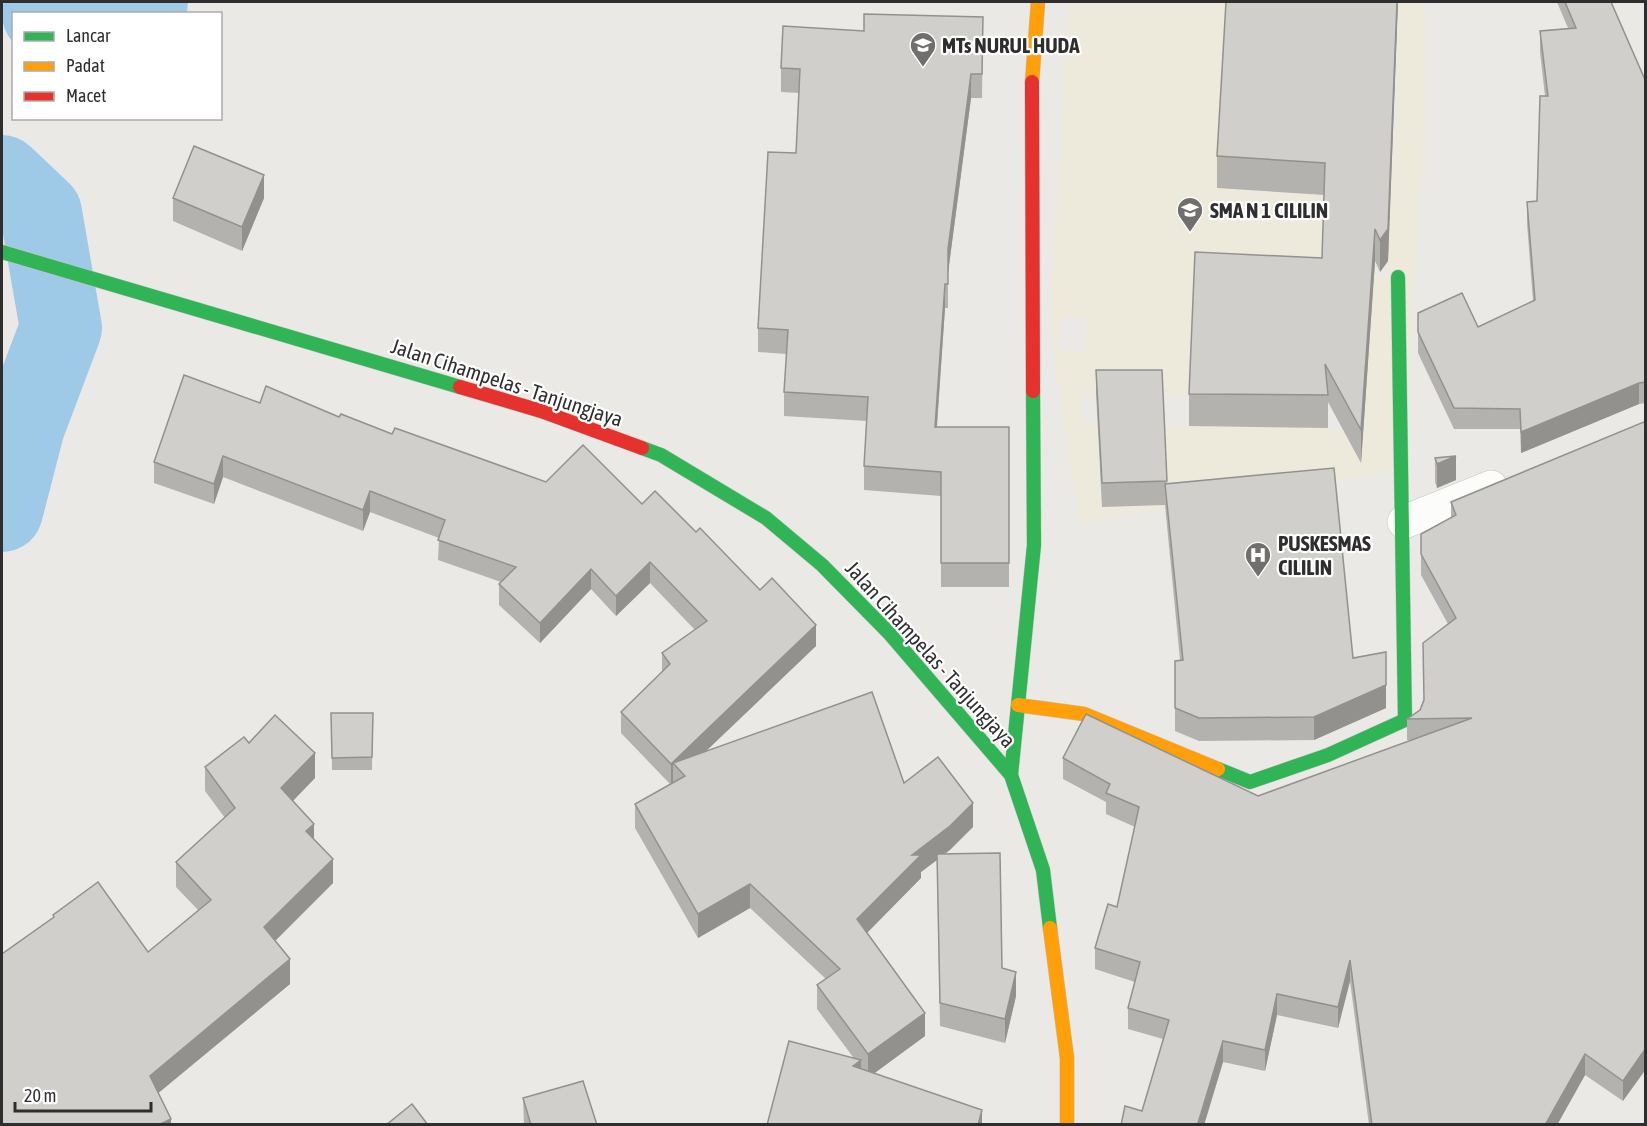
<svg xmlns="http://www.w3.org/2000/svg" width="1647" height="1126" viewBox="0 0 1647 1126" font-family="'Asap Condensed',sans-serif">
<rect width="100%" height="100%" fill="#ebe9e5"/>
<!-- education -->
<path fill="#ede9db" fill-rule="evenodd" d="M1068,2H1227L1217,188L1277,192L1312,151L1394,154L1399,2H1424L1423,174L1402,470L1079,523L1050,332ZM1390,171L1388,276L1323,275ZM1372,295L1363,432L1282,426ZM1062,315L1088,318L1084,352L1057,349ZM1081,394L1274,395V427L1082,425Z"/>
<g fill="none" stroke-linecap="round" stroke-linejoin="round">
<!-- river -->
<g stroke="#9ecae7" stroke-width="82">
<path d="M43,14L62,2H147"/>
<path d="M2,176L41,213L61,328L24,426L2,511"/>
</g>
<!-- street casing -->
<g stroke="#c6c5c4" stroke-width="34">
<path id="street" d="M1404,522L1491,487"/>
</g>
<!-- fast casing -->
<g stroke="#c6c5c4" stroke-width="15">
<g id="fast">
<path d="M2,252L460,387"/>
<path d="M642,448L661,455L766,518L822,565L889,633L1011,775L1043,870L1050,928"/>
<path d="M1218,769L1250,782L1328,755L1405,720L1398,277"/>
<path d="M1011,775L1034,545L1033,391"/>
</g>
</g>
<!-- slow casing -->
<g stroke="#c6c5c4" stroke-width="15">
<g id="slow">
<path d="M1032,82L1038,2"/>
<path d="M1018,705L1084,714L1218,769"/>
<path d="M1050,928L1067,1058V1124"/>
</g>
</g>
<!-- jam casing -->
<g stroke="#c6c5c4" stroke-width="15">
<g id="jam">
<path d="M1032,82L1033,391"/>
<path d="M460,387L541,411L642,448"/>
</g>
</g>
<!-- street -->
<use href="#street" stroke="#fcfcfb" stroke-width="33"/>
<!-- fast -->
<use href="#fast" stroke="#30b455" stroke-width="14"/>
<!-- slow -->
<use href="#slow" stroke="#ff9f0a" stroke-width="14"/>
<!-- jam -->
<use href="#jam" stroke="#e5322d" stroke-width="14"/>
</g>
<!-- wall -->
<g fill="#b3b2af">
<path d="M1226,2H1398L1388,261L1380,272L1375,261L1361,463L1328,402V428L1189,426V394L1322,258L1324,195L1217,188V156Z"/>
<path d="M1557,2H1611L1646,82V403L1639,404L1521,453L1520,429H1454L1418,353V313L1478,327L1533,301L1527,223V202L1537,201L1545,96L1540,52V31L1568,28Z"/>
<path d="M983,17L982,98H971L948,273V308H945L937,427H1009V587H941V496L864,490V466L867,421L784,416V392L787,354L758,352V328L796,153L799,93L781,92V68L864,31Z"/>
<path d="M173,198H264L242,251L173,221Z"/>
<path d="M1096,370H1162L1167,484L1353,658L1386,708L1314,740L1199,741L1175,731V661L1180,660L1165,505L1102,507L1096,393Z"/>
<path d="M260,403L339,417L546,482L642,504L696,532L760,590L816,646L706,751L904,783L973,827L944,854L1016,996L1005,1043L940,1026L937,860L921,872V878L867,933L925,1036L874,1073L982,1125H767L853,1057L817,1009V985L826,979L750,908L698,938L635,828V804L670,784L621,733V712L662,672V653L695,630L650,583L616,616L591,589L540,643L499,605V584L501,582L438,560L439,538L370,512L363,531L223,477L214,504L154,483V462Z"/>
<path d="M1646,421L1623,1101L1585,1075L1557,1125H1369L1350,981L1338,1028L1277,1015L1265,1071L1223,1062L1204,1125L1142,1111L1163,1039L1128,1029V1008L1135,982L1095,969V948L1117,907L1135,827L1106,814V802L1063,779V758L1258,796L1414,740H1407V719L1420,710L1448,624L1421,575V534L1451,518V502Z"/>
<path d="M1435,458L1456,480L1437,488L1435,482Z"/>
<path d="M331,713H373L372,770H332Z"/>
<path d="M249,743L315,778L293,801L314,839L333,883L275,941L290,984L158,1093L171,1125L53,918V915L148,952L198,910L176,887V862L225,818L205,791V767Z"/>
<path d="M523,1098L597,1125H524Z"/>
</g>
<!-- shaded-wall -->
<g fill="#92918e">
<path d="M1397,2H1398L1388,261L1380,272V240Z"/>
<path d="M971,74V98L948,273V249Z"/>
<path d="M264,175V198L242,251V227Z"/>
<path d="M1375,229V261L1361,463V430Z"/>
<path d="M945,284V308L935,451V427Z"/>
<path d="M1639,383V404L1521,453V432Z"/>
<path d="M223,456V477L214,504V484Z"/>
<path d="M1456,456V480L1437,488V464Z"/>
<path d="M370,491V512L363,531V510Z"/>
<path d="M650,562V583L616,616V596Z"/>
<path d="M591,569V589L540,643V623Z"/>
<path d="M816,625V646L683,773L673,763V783L671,785V764Z"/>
<path d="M1386,685V708L1314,740V717Z"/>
<path d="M315,753V778L281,813V788Z"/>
<path d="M973,803V827L950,850L921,872V878L857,943V919L912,855Z"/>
<path d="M314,824V848L306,831Z"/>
<path d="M333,859V883L264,952V927Z"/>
<path d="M750,884V908L698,938V914Z"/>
<path d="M290,959V984L150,1100V1076Z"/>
<path d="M1350,960V981L1338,1028V1007Z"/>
<path d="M1016,972V996L1005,1043V1019Z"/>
<path d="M1277,994V1015L1265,1071V1050Z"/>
<path d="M925,1013V1036L868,1078V1054Z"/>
<path d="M1223,1041V1062L1204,1125H1198Z"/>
<path d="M1646,1048V1069L1623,1101V1081Z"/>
<path d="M1585,1054V1075L1557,1125H1545Z"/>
<path d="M861,1060V1083L853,1066Z"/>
<path d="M982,1110V1125H978Z"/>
<path d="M171,1119V1125H158Z"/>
</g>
<!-- building -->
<g fill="#d0cfcb" stroke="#92918e" stroke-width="1.5">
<path d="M1226,2H1397L1388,229L1380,240L1375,229L1361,430L1325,364L1328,395L1189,394L1195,252L1322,258L1325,163L1217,156Z"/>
<path d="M1565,2H1611L1646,82V382L1639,383L1521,432L1520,409L1454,408L1418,332V313L1462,293L1478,327L1535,300L1527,202L1537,201L1540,96H1548L1540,31L1576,28Z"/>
<path d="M864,14L983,17L982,74H971L948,249V284H945L935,427H1009V563H941V472L864,466L868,397L784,392L788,330L758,328L768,152L796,153L800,69L781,68L783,26L864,31Z"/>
<path d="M194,146L264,175L242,227L173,198Z"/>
<path d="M1096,370H1162L1167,481L1102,483Z"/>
<path d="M184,375L260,403L266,386L339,417L341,414L392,434L395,428L546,482L583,445L642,504L655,491L696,532L700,528L760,590L772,578L816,625L671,764L621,712L670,664L662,653L707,621L650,562L616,596L591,569L540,623L499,584L516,567L438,540L445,520L370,491L363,510L223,456L214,484L154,462Z"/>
<path d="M1646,421V1048L1623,1081L1585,1054L1545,1125H1372L1350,960L1338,1007L1277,994L1265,1050L1223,1041L1198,1123L1203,1125H1121L1125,1106L1142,1111L1169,1020L1128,1008L1140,962L1095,948L1108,904L1117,907L1139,807L1106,793L1110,784L1063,758L1086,714L1258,796L1472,718L1407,719L1420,710L1424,700L1423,643L1456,618L1421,554V534L1456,515L1451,502Z"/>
<path d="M1456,456L1437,464L1435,458Z"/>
<path d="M1334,468L1353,658L1386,652V685L1314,717L1199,718L1175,708V661L1183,660L1165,484Z"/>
<path d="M872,692L904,783L938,757L973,803L950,826L912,855H921L857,919L925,1013L868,1054L817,985L840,969L750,884L698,914L635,804L685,776L673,763Z"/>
<path d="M331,713H373L372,757L332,758Z"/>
<path d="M275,715L315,753L281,788L314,824L306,831L333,859L264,927L290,959L150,1076L171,1119L158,1125H2V954L54,917L53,915L98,882L148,952L211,900L176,862L235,808L205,767L244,737L249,743Z"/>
<path d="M1000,853L1002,968L1016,972L1005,1019L940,1003L937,854Z"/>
<path d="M789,1041L861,1060L853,1066L982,1110L978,1125H767Z"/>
<path d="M583,1081L597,1125H531L523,1098Z"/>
<path d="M412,1104L428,1125H386Z"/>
</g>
<!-- icons -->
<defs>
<g id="school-pin" transform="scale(1.35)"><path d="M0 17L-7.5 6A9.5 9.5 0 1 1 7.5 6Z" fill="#706f6e" stroke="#fff"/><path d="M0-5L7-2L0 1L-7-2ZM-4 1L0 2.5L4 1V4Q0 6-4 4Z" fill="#fff"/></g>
<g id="hospital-pin" transform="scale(1.35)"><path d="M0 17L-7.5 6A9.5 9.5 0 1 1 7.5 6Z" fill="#706f6e" stroke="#fff"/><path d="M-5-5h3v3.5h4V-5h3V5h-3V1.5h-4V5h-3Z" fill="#fff"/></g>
</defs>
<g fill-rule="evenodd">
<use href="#school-pin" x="923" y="45"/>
<use href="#school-pin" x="1190" y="210"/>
<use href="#hospital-pin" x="1258" y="555"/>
</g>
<g text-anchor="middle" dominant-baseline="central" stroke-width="4.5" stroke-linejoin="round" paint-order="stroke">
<!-- poi labels -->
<g font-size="21" font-weight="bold" fill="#2e2e2e" stroke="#fff" text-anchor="start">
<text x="942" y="45">MTs NURUL HUDA</text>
<text x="1210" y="210">SMA N 1 CILILIN</text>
<text x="1278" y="543">PUSKESMAS<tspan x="1278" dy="24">CILILIN</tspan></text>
</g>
<!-- street labels -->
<g font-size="21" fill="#2e2e2e" stroke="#fff">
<text transform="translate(507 382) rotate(18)">Jalan Cihampelas - Tanjungjaya</text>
<text transform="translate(931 654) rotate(48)">Jalan Cihampelas - Tanjungjaya</text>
</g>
</g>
<!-- border -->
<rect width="1647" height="1126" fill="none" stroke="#2e2e2e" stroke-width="6"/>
<!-- legend -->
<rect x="12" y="12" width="210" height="108" fill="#ffffff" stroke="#ababab" stroke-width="1.5"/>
<rect x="24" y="32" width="30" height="9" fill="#30b455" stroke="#ababab" stroke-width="1.5"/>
<text x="66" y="42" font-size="18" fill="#2e2e2e">Lancar</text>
<rect x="24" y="62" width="30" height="9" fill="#ff9f0a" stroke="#ababab" stroke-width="1.5"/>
<text x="66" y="72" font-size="18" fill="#2e2e2e">Padat</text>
<rect x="24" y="92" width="30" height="9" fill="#e5322d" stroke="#ababab" stroke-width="1.5"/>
<text x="66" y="102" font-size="18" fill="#2e2e2e">Macet</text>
<!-- scale -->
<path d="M15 1102v9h136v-9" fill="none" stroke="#2e2e2e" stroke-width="3"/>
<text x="24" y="1102" font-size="18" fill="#2e2e2e" stroke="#ffffff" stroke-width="4.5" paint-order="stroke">20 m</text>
</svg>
